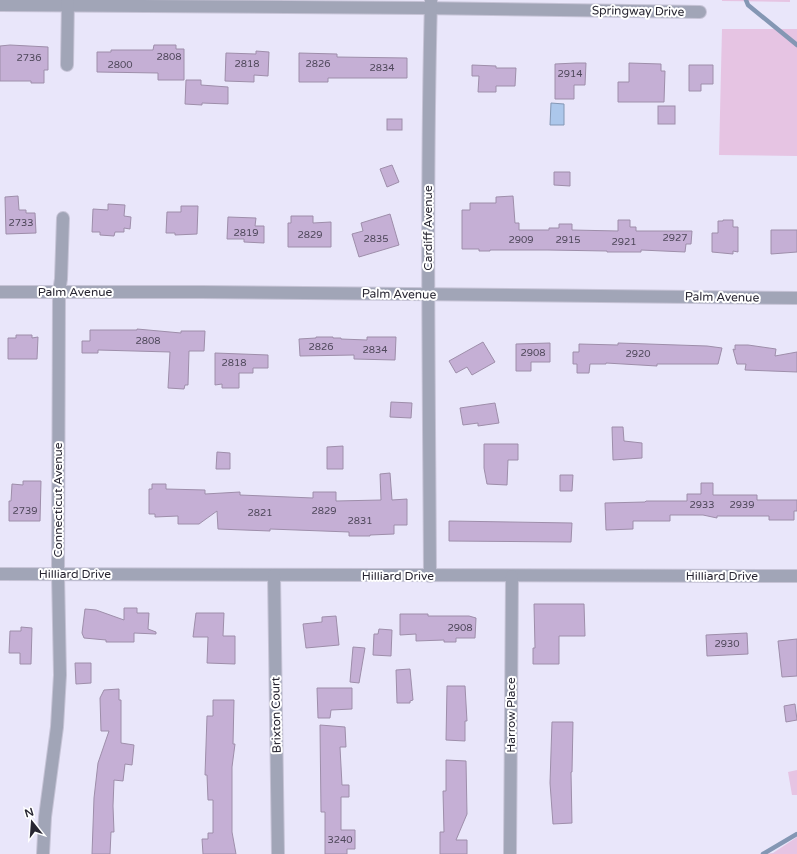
<svg xmlns="http://www.w3.org/2000/svg" width="797" height="854" viewBox="0 0 797 854" font-family="'Varela Round',sans-serif">
<rect width="100%" height="100%" fill="#e9e6fa"/>
<!-- green -->
<g fill="#e6c4e3">
<path d="M722,0H790V2L722,1Z"/>
<path d="M722,29H797V156L719,155Z"/>
<path d="M797,770V795H792L788,772Z"/>
<path d="M797,837V854H765L773,853Z"/>
</g>
<!-- water -->
<path fill="#acc7eb" stroke="#8497b4" d="M551,103L564,104V125H550Z"/>
<g fill="none" stroke-linecap="round" stroke-linejoin="round">
<!-- stream -->
<g stroke="#8497b4" stroke-width="4.5">
<path d="M746,0L748,5L797,45"/>
<path d="M763,854L797,834"/>
</g>
</g>
<!-- building -->
<g fill="#c5afd5" stroke="#9e8eaa">
<path d="M10,45L48,47V70H44V83H31V81H0V46Z"/>
<path d="M154,45H176V49H184V80H158V73L97,72V52H111V50H153Z"/>
<path d="M256,51L269,52L268,76L254,75V82L225,81L226,53L256,54Z"/>
<path d="M299,53L337,54V57L407,58V78H328V82H299Z"/>
<path d="M576,63H586L585,85H574V99H555V64Z"/>
<path d="M629,63L661,64V71H665L664,102H618V82H629Z"/>
<path d="M472,65L496,66V68H516L515,86H496V92H478L479,76H472Z"/>
<path d="M689,65H713V84H701V91H689Z"/>
<path d="M186,80H201V85L228,87V104L202,103V105L185,104Z"/>
<rect x="658" y="106" width="17" height="18"/>
<rect x="387" y="119" width="15" height="11"/>
<path d="M392,165L399,182L387,187L380,169Z"/>
<path d="M554,172H570V186L554,185Z"/>
<path d="M18,196L19,210H26V213H35L36,233L6,234L5,197Z"/>
<path d="M513,196L515,223H519V230H549V228H559V224H572V230L618,231V220H630V227H636V231H692L691,244H686L685,252L641,250V252H607V251L548,250H490V251H479V249H462V210H470V203H496V197Z"/>
<path d="M108,204L125,205L124,216L131,217L130,229L124,228V232H115L114,236L100,235V232H92L93,209L108,210Z"/>
<path d="M181,206H198L197,234L175,235V233H166L167,212H181Z"/>
<path d="M390,214L399,245L359,257L352,234L363,231L361,223Z"/>
<path d="M291,216H313V223L331,222V247H288V223H291Z"/>
<path d="M228,217L256,218L255,226H264V243L244,242V239H227Z"/>
<path d="M723,220H733V227H738V252L733,251V254L712,252V233H718V221H723Z"/>
<path d="M771,230H797V252L771,254Z"/>
<path d="M137,329L181,333V331H205L204,351H189L188,385H185L184,389L168,388L170,352L98,350V353H82V341H90V330H137Z"/>
<path d="M16,335H32V338L38,337L37,359H8V338H16Z"/>
<path d="M316,337H333V338H341V339L367,340V337H396L395,360L354,359V355L300,356L299,339L316,338Z"/>
<path d="M483,342L495,362L472,375L467,367L456,373L449,361Z"/>
<path d="M550,343V362H531V371H516V344Z"/>
<path d="M618,343L707,346L722,348L718,364H657V366L606,363V364H590L589,373H577V364H573V352H579V344L618,345Z"/>
<path d="M735,345H748L776,349L775,356L797,352V372L745,370L746,364H737L733,349L735,350Z"/>
<path d="M215,353L268,355V368H253V373H239V388H222V384L215,385Z"/>
<path d="M391,402L412,403L411,418L390,417Z"/>
<path d="M495,403L499,423L478,426V423L463,425L460,408Z"/>
<path d="M612,427H623L624,441L642,443V458L613,460Z"/>
<path d="M484,444H518V460H508L507,485L487,484L484,468Z"/>
<path d="M343,446V469H327V447Z"/>
<path d="M217,452L230,453V469H216Z"/>
<path d="M390,473L392,500L407,499V525H394V534L370,535V536H349V532L270,529V531L218,529L217,511L199,524H178V516L155,517V514H149V489H152V484H166V489L205,490V494L240,492V495L313,498V492H336V501L381,500L380,474Z"/>
<path d="M560,475H573L572,491H560Z"/>
<path d="M23,481H41L40,521H9V501H11L12,484L23,485Z"/>
<path d="M701,483H713V495H757V500H797V511H794V520H769V516H717V518L703,515H670V521H633V529L606,530L605,503L645,502L646,501H687V494H701Z"/>
<path d="M449,521L572,523L571,542L449,541Z"/>
<path d="M534,604H584L585,636H559V664H533V648H535Z"/>
<path d="M124,608H137V613H149L148,629L156,632V634L134,633V642H106V640L84,638L82,633L85,609L96,610L124,620Z"/>
<path d="M196,613H224L223,636H235V664L207,663L208,637H193Z"/>
<path d="M400,614H428V616H469L476,618L475,638H456V642H444V640L416,641V634L400,635Z"/>
<path d="M336,616L339,645L306,648L303,624L322,622V617Z"/>
<path d="M21,627L32,628L31,664H20V653H9L10,631H21Z"/>
<path d="M379,629L392,630L391,656L373,655L374,634H378Z"/>
<path d="M747,633L748,654L707,656L706,635Z"/>
<path d="M797,639V676L782,677L778,641Z"/>
<path d="M353,647L365,648L359,683L350,682Z"/>
<path d="M75,663H91V683L76,684Z"/>
<path d="M410,669L413,700L410,701V703H397L396,670Z"/>
<path d="M447,686H465L467,721H465V741L446,740Z"/>
<path d="M317,688H352V709L331,710L330,718H318Z"/>
<path d="M119,689V700H121V743L134,745L132,765L125,764L123,781L114,780L113,806L114,832H111L110,854H92L94,798L98,763L109,731H101L100,698L104,690Z"/>
<path d="M213,700H234L233,744H235L232,767V832L236,854H203L202,839H208V833H213V800H208L207,775H205L207,716H213Z"/>
<path d="M795,704L797,720L786,722L784,706Z"/>
<path d="M552,722H573L572,772H571L572,823L553,824L550,783Z"/>
<path d="M320,725L345,727L346,747H340L342,785H349V797H341V830H355V849H347V854H325V812H321Z"/>
<path d="M446,760L466,761L467,814L456,840H467V854H440V832H444L443,791H446Z"/>
</g>
<g fill="none" stroke-linecap="round" stroke-linejoin="round">
<!-- minor casing -->
<g stroke="#c6c3d6" stroke-width="14">
<g id="minor">
<path d="M0,5L419,8L700,12"/>
<path d="M67,65L68,0"/>
<path d="M0,292H201L797,298"/>
<path d="M0,574L797,576"/>
<path d="M274,575L278,854"/>
<path d="M430,576C429,384 426,192 431,1"/>
<path d="M43,854L45,817L57,727L60,675L58,574L59,292L61,279L63,218"/>
<path d="M510,854L512,576"/>
</g>
</g>
<!-- minor -->
<use href="#minor" stroke="#a1a5b7" stroke-width="12"/>
</g>
<g text-anchor="middle" dominant-baseline="central" stroke-width="4" stroke-linejoin="round" paint-order="stroke">
<!-- number labels -->
<g font-size="10" fill="#4f485b">
<text x="169" y="57">2808</text>
<text x="29" y="58">2736</text>
<text x="247" y="64">2818</text>
<text x="318" y="64">2826</text>
<text x="120" y="65">2800</text>
<text x="382" y="68">2834</text>
<text x="570" y="74">2914</text>
<text x="21" y="223">2733</text>
<text x="246" y="233">2819</text>
<text x="310" y="235">2829</text>
<text x="675" y="238">2927</text>
<text x="376" y="239">2835</text>
<text x="521" y="240">2909</text>
<text x="568" y="240">2915</text>
<text x="624" y="242">2921</text>
<text x="148" y="341">2808</text>
<text x="321" y="347">2826</text>
<text x="375" y="350">2834</text>
<text x="533" y="353">2908</text>
<text x="638" y="354">2920</text>
<text x="234" y="363">2818</text>
<text x="702" y="505">2933</text>
<text x="742" y="505">2939</text>
<text x="25" y="511">2739</text>
<text x="324" y="511">2829</text>
<text x="260" y="513">2821</text>
<text x="360" y="521">2831</text>
<text x="460" y="628">2908</text>
<text x="727" y="644">2930</text>
<text x="340" y="840">3240</text>
</g>
<!-- street labels -->
<g font-size="12" fill="#282632" stroke="#fff">
<text transform="translate(638 11) rotate(1)">Springway Drive</text>
<text transform="translate(428 228) rotate(-90)">Cardiff Avenue</text>
<text x="75" y="292">Palm Avenue</text>
<text transform="translate(399 294) rotate(1)">Palm Avenue</text>
<text transform="translate(722 297) rotate(1)">Palm Avenue</text>
<text transform="translate(58 500) rotate(-90)">Connecticut Avenue</text>
<text x="75" y="574">Hilliard Drive</text>
<text x="398" y="576">Hilliard Drive</text>
<text x="722" y="576">Hilliard Drive</text>
<text transform="translate(276 715) rotate(-91)">Brixton Court</text>
<text transform="translate(511 715) rotate(-90)">Harrow Place</text>
</g>
</g>
<!-- north arrow -->
<g transform="translate(32 822) rotate(343)" stroke="#ffffff" stroke-width="3" paint-order="stroke">
<path d="M0-3L7 15L0 10L-7 15Z" fill="#282632"/>
<text y="-6" font-size="11" font-weight="bold" text-anchor="middle" fill="#282632">N</text>
</g>
</svg>
